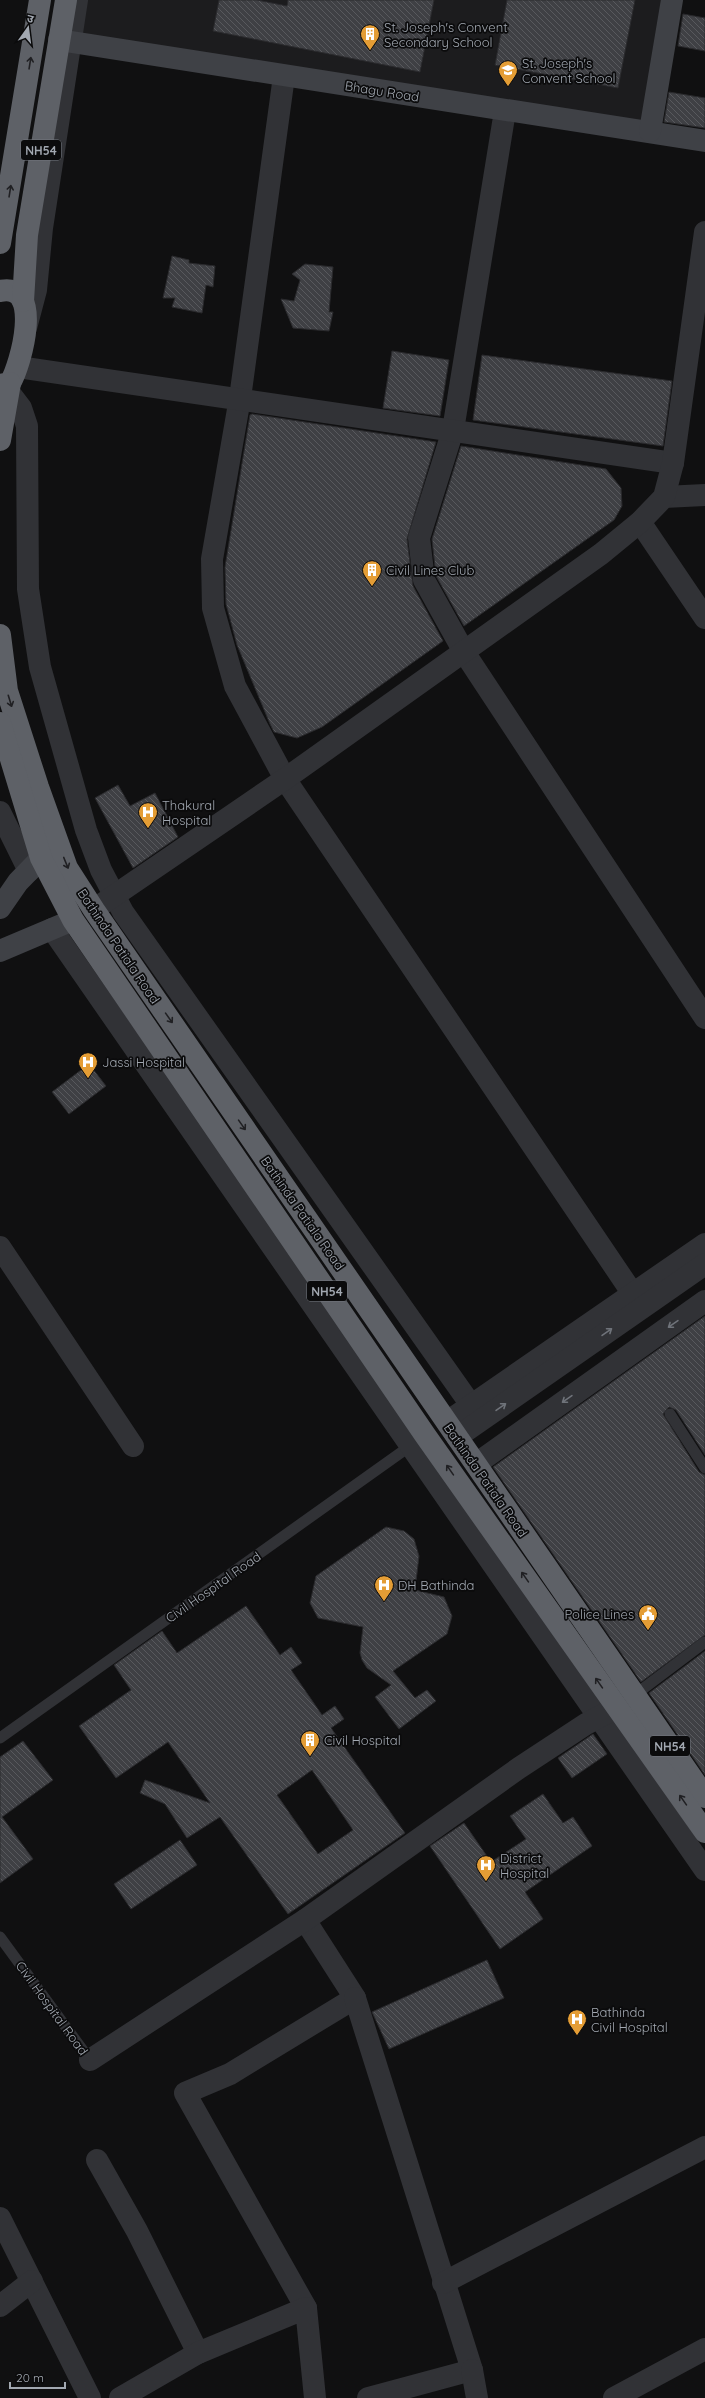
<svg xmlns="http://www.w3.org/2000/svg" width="705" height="2398" viewBox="0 0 705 2398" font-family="Quicksand,'Noto Sans Devanagari',sans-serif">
<defs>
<pattern id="building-back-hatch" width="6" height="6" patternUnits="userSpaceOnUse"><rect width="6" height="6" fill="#3f4044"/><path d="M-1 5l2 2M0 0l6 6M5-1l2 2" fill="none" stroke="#58595d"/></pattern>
</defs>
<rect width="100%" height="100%" fill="#101011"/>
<!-- built -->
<path fill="#1c1c1e" d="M77,0H672L650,131L69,42Z"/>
<!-- building -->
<g fill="url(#building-back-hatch)" stroke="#2a2a2d" fill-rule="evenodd">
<path d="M219,0H257L287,6L288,0H434L420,72L213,31Z"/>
<path d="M507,0H635L618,88L495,65Z"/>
<path d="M683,14L705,18V51L678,46Z"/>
<path d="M669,92L705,98V128L664,122Z"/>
<path d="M172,256L189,260V263L215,266L213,287L206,285L202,313L172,307L175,298H163Z"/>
<path d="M305,264L333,267L329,312H333L329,331L293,328L281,299L294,301L300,280L292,274Z"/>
<path d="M392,351L449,360L440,416L383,408Z"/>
<path d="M482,355L672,381L663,446L473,420Z"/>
<path d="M252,414L436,442L407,539L413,586L443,641L322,727L297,738L274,732L270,724L237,645L226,604L225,567L250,415Z"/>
<path d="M461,446L606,469L621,488L622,506L614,520L464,626L436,576L432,539Z"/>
<path d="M118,785L130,806L155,793L178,837L133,868L95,798Z"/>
<path d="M89,1064L106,1086L69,1114L52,1092Z"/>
<path d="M705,1316V1455L676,1410L669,1407L663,1414L699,1472L705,1475V1635L641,1682L493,1467Z"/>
<path d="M386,1527L404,1531L414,1539L419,1556L415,1590L444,1597L452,1616L447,1634L393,1671L415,1698L427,1690L436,1701L399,1729L375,1697L391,1685L367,1668L362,1660L360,1653L363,1627L318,1618L310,1603L316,1576Z"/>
<path d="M246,1606L280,1655L291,1647L302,1663L291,1670L322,1715L335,1706L344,1719L331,1728L405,1833L288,1914L220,1817L187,1838L165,1804L140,1793L145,1780L210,1803L168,1742L116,1778L79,1726L131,1690L114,1665L162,1631L177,1653ZM312,1770L353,1830L318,1854L277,1795Z"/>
<path d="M705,1651V1775L649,1693Z"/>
<path d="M593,1734L607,1754L572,1778L558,1758Z"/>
<path d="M23,1741L53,1780L2,1817L33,1859L0,1883V1757Z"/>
<path d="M543,1794L563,1823L573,1817L592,1846L525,1892L543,1919L500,1949L430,1846L464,1823L491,1862L526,1839L510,1816Z"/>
<path d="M180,1840L197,1865L131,1909L114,1884Z"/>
<path d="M487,1960L504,1998L389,2049L372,2012Z"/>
</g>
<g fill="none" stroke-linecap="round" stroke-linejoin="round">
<!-- lane -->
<g stroke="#313236" stroke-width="11">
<path d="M670,1414L705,1468"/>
<path d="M632,1697L705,1642"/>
<path d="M0,1738L413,1444"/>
<path d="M0,1937L90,2060"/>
</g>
<!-- street -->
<g stroke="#313236" stroke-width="22">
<path d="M284,76L240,398L212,559L213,608L235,686L285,779L633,1294"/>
<path d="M505,111L453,430L419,538L424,580L464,652L705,1018"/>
<path d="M26,328L36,290L42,228L77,0"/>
<path d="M18,367L673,463"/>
<path d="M8,391L21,408L27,426L28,589L40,667L86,830L101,870L123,912L471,1405"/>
<path d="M664,497L705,495"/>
<path d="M640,522L705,618"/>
<path d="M0,812L29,871"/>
<path d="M102,904L285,779L601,554L640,522L664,497L673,463L705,232"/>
<path d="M52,929L705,1870"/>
<path d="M0,1247L133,1446"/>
<path d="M447,1422L705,1244"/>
<path d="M457,1437L705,1264"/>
<path d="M476,1464L705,1301"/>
<path d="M305,1920L355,1998L230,2074L185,2093L306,2308"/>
<path d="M355,1998L472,2370L368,2398"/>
<path d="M90,2060L305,1920L519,1768L586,1724L612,1710"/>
<path d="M97,2160L137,2231L198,2353"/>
<path d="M0,2218L90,2398"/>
<path d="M443,2283L705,2147"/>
<path d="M0,2306L32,2281"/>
<path d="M472,2370L477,2398"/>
<path d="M120,2398L198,2353L306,2308L315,2398"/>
<path d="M614,2398L705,2349"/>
</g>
<!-- secondary -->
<g stroke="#3f4146" stroke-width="22">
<path d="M59,40L705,141"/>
<path d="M650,131L672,0"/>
<path d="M0,908L18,882L54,845"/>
<path d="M0,951L73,920"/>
</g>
<!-- highway -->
<g stroke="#5e6167" stroke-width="22">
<path d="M0,243L40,0"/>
<path d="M0,291C44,281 21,365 10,383L0,385"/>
<path d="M23,301L27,235L66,0"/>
<path d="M0,440L10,383"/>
<path d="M0,635L7,691L38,787L67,868L94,910L705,1797"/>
<path d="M0,723L41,858L73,920L425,1435L705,1832"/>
</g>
</g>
<!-- one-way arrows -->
<defs><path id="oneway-shaft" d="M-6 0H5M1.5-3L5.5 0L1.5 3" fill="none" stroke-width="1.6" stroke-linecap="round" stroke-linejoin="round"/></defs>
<g stroke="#202023">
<use href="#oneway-shaft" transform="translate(30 63) rotate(-81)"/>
<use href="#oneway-shaft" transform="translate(10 191) rotate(-81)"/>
<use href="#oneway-shaft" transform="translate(10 701) rotate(73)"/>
<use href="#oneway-shaft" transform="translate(66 863) rotate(68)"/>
<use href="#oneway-shaft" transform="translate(169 1018) rotate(55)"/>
<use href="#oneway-shaft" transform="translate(242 1125) rotate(55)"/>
<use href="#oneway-shaft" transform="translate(450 1470) rotate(-125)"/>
<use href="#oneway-shaft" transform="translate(525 1577) rotate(-125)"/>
<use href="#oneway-shaft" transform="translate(599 1683) rotate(-125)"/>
<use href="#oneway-shaft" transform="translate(683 1800) rotate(-125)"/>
</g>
<g stroke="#6f737a">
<use href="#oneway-shaft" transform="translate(673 1324) rotate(145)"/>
<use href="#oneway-shaft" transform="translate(607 1332) rotate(-35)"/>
<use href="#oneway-shaft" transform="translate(567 1399) rotate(145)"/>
<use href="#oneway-shaft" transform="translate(501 1407) rotate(-35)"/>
</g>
<!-- icons -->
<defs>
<g id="building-pin" transform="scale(1)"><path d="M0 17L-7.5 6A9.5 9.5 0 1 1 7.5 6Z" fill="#e49d35" stroke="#0b0b0c"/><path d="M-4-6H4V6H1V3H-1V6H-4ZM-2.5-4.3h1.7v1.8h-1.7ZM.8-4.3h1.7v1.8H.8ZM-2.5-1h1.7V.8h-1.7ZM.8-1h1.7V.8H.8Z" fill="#fff"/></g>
<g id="school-pin" transform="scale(1)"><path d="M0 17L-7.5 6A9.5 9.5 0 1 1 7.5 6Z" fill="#e49d35" stroke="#0b0b0c"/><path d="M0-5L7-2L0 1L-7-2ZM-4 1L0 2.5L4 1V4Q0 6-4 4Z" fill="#fff"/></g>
<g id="hospital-pin" transform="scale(1)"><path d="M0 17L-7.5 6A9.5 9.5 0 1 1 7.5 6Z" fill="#e49d35" stroke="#0b0b0c"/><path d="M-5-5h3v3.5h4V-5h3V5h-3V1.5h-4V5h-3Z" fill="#fff"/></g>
<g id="civic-pin" transform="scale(1)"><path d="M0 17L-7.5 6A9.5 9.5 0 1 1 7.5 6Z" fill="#e49d35" stroke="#0b0b0c"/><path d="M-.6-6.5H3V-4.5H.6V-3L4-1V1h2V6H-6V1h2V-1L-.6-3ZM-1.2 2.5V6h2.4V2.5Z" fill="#fff"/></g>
</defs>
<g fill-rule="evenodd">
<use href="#building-pin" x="370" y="34"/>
<use href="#school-pin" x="508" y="70"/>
<use href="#building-pin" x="372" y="570"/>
<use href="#hospital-pin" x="148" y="812"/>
<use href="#hospital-pin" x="88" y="1062"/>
<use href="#hospital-pin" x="384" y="1585"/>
<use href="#civic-pin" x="648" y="1614"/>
<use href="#building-pin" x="310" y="1740"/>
<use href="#hospital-pin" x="486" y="1865"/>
<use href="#hospital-pin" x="577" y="2019"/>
</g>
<g text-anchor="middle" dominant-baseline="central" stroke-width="3.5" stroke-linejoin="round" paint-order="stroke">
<!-- shield labels -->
<g fill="#0b0b0c" stroke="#757980" stroke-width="1">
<rect x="21" y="140" width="40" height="20" rx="3"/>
<rect x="307" y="1281" width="40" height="20" rx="3"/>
<rect x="650" y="1736" width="40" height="20" rx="3"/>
</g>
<g font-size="12" font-weight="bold" fill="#a2a8b1">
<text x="41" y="150">NH54</text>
<text x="327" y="1291">NH54</text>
<text x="670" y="1746">NH54</text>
</g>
<!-- poi labels -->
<g font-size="13" fill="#a2a8b1" stroke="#0b0b0c" text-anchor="start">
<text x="384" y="27">St. Joseph's Convent<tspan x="384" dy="15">Secondary School</tspan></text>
<text x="522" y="63">St. Joseph's<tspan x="522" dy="15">Convent School</tspan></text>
<text x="386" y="570">Civil Lines Club</text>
<text x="162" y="805">Thakural<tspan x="162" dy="15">Hospital</tspan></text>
<text x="102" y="1062">Jassi Hospital</text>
<text x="398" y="1585">DH Bathinda</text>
<text x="634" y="1614" text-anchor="end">Police Lines</text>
<text x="324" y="1740">Civil Hospital</text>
<text x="500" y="1858">District<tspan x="500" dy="15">Hospital</tspan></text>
<text x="591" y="2012">Bathinda<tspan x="591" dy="15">Civil Hospital</tspan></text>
</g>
<!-- street labels -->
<g font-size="13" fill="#a2a8b1" stroke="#0b0b0c">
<text transform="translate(382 91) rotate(9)">Bhagu Road</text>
<text transform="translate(119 946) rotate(56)">Bathinda Patiala Road</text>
<text transform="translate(303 1213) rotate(55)">Bathinda Patiala Road</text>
<text transform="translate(486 1480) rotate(55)">Bathinda Patiala Road</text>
<text transform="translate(213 1587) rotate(-35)">Civil Hospital Road</text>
<text transform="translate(52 2008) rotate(54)">Civil Hospital Road</text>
</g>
</g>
<!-- north arrow -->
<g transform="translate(28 28) rotate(14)" stroke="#0b0b0c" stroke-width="3" paint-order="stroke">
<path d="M0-3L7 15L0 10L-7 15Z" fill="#a2a8b1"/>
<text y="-6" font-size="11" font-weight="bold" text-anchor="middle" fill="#a2a8b1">उ</text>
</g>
<!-- scale -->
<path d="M10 2382v6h55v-6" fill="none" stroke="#a2a8b1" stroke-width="2"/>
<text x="16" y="2382" font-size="12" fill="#a2a8b1" stroke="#0b0b0c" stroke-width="3" paint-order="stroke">20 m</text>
</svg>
